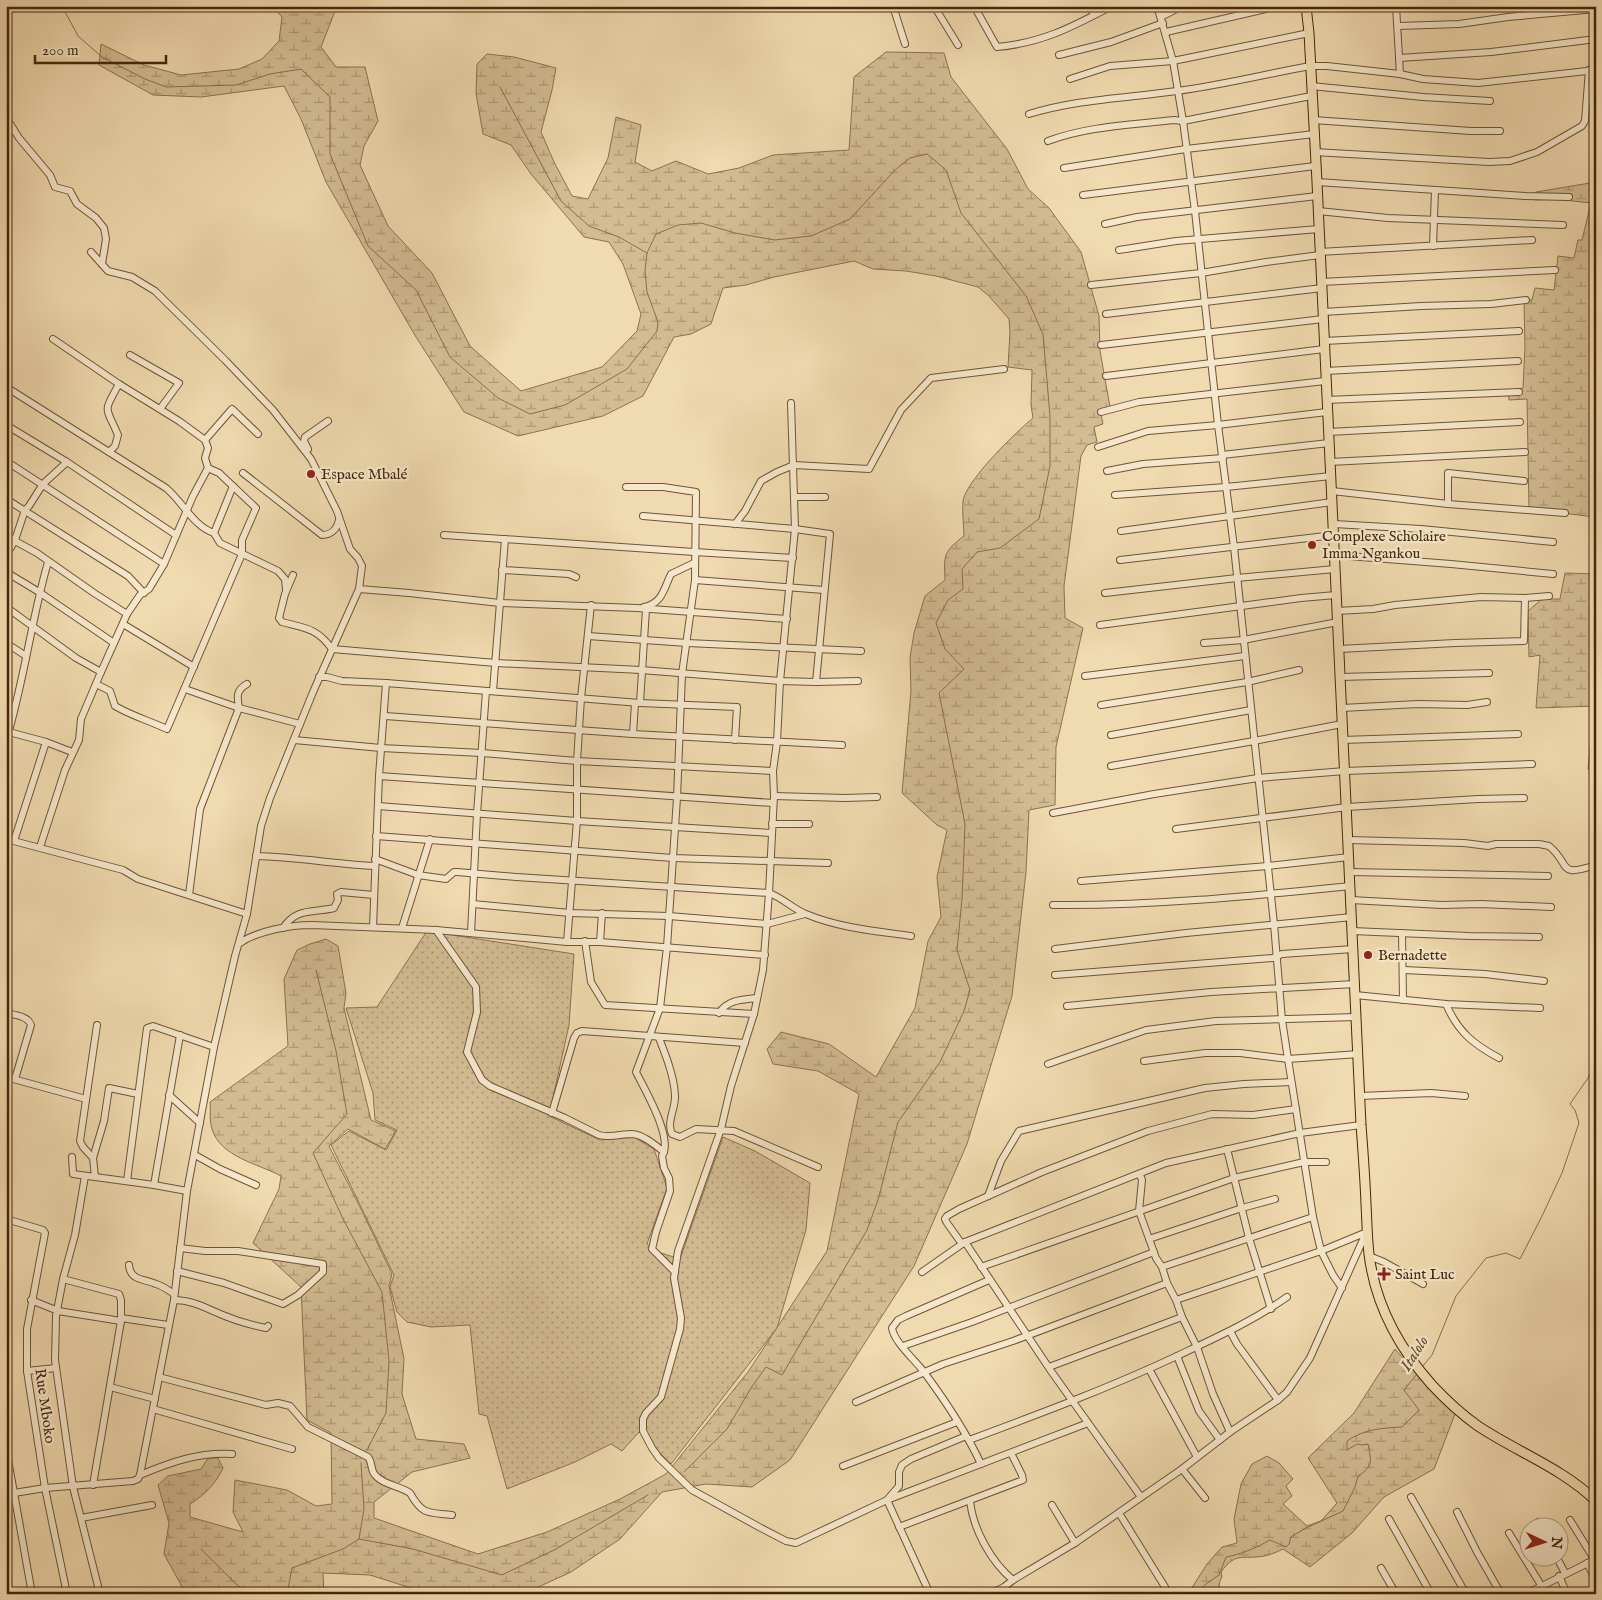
<svg xmlns="http://www.w3.org/2000/svg" width="1602" height="1600" viewBox="0 0 1602 1600" font-family="'IM FELL English',serif">
<defs>
<pattern id="grass-dots" width="8" height="8" patternUnits="userSpaceOnUse" patternTransform="scale(1.25)"><rect width="8" height="8" fill="#d3bc93"/><path d="M2 2h.1M6 6h.1" fill="none" stroke="#ad9976" stroke-width="1.8" stroke-linecap="round"/></pattern>
<pattern id="wetland-marsh" width="20" height="14" patternUnits="userSpaceOnUse" patternTransform="scale(1.25)"><rect width="20" height="14" fill="#d3bc93"/><path d="M1 5h8M5 5V1M11 12h8M15 12V8" fill="none" stroke="#ad9976"/></pattern>
</defs>
<rect width="100%" height="100%" fill="#f0daaf"/>
<filter id="stains"><feTurbulence type="fractalNoise" baseFrequency=".004" numOctaves="4"/><feColorMatrix values="0 0 0 0 .2 0 0 0 0 .09 0 0 0 0 .02 0 0 0 .5 -.17"/></filter>
<radialGradient id="worn" r=".72"><stop offset=".6" stop-color="#630" stop-opacity="0"/><stop offset="1" stop-color="#630" stop-opacity=".3"/></radialGradient>
<!-- grass -->
<path fill="url(#grass-dots)" stroke="#8c7250" d="M427,931L574,954L569,1025L549,1116L600,1140L634,1137L654,1149L667,1188L647,1244L658,1252L680,1259L723,1137L755,1151L810,1183L806,1230L777,1328L671,1464L639,1432L622,1451L611,1444L575,1462L507,1489L487,1416L479,1414L470,1325L431,1327L407,1322L397,1312L390,1287L394,1275L331,1145L349,1131L386,1150L397,1130L375,1120L373,1093L346,1008L377,1007Z"/>
<!-- wetland -->
<g fill="url(#wetland-marsh)" stroke="#8c7250">
<path d="M272,6H337L321,47L336,67H365L378,121L364,146L360,165L388,226L432,273L470,346L521,391L602,367L637,331L641,314L623,264L609,242L584,237L531,174L511,145L483,134L476,93L477,64L487,54L514,57L556,68L552,90L541,132L554,162L572,196L588,199L608,158L616,117L641,125L635,162L652,171L676,161L708,174L739,168L773,155L849,150L854,77L886,52L944,53L951,77L1007,149L1028,189L1049,208L1081,252L1099,316L1100,351L1110,407L1100,410L1103,424L1094,427L1097,442L1087,445L1081,456L1064,586L1065,618L1083,628L1056,747L1055,805L1029,810L1026,872L1012,996L967,1144L914,1266L790,1460L752,1487L706,1484L662,1492L620,1539L571,1572L523,1594H430L370,1575L323,1573L324,1594H186L164,1554L169,1523L158,1485L168,1476L201,1469L208,1458H218L223,1468C216,1483 205,1495 190,1504V1517L243,1532L233,1512L235,1480L287,1490L316,1506L332,1504L331,1433L307,1420L301,1287L253,1243L279,1189L281,1176C259,1164 220,1157 212,1129C209,1121 211,1110 210,1102L288,1046L284,979L297,950L310,944L326,939L338,946L346,993L344,1008L371,1120L396,1131L385,1149L348,1129L329,1146L361,1209L392,1274L389,1286L404,1359L402,1394L416,1439L464,1444L470,1458L412,1472L374,1502V1518L478,1554L547,1532L620,1499L666,1474L748,1372L827,1251L859,1094L818,1071L773,1064L767,1049L781,1032L829,1044L876,1077L915,1008L928,941L941,917L937,877L947,830L937,825L902,793L911,691L910,658L914,633L925,596L945,580C944,555 943,552 964,536C964,526 961,506 964,497C972,475 1015,433 1033,418L1031,405L1032,370L1008,367L1010,332L1009,319L989,296L978,287L936,276L906,271L873,269L854,261L774,277L746,285L723,288L711,324L691,334L674,337L643,396L603,416L518,436L464,412L416,337L326,182L301,119L284,86L201,97L153,95L99,65L101,44L144,65L181,75L239,69L262,59L279,41L282,17Z"/>
<path d="M1596,182V521L1595,517L1529,509L1527,399L1509,400L1508,392L1523,388L1525,347L1524,300H1532L1535,288L1554,290L1558,256L1574,258L1578,240H1582L1591,203L1555,199L1535,200L1536,192Z"/>
<path d="M1565,573L1596,574V706L1536,708L1540,655L1529,657L1528,611L1542,599H1560Z"/>
<path d="M1395,1349L1455,1414L1434,1469L1384,1497L1352,1533L1310,1567L1283,1549C1277,1552 1270,1555 1264,1556C1243,1560 1236,1551 1221,1572L1222,1577C1219,1581 1218,1589 1221,1594H1188L1207,1564L1222,1547L1237,1543L1234,1519L1241,1484L1252,1464L1267,1456L1279,1463L1293,1479L1286,1486L1292,1496L1283,1504L1307,1526L1321,1521L1337,1503L1308,1458L1354,1413Z"/>
</g>
<g fill="none" stroke-linecap="round" stroke-linejoin="round">
<!-- stream -->
<g stroke="#896e4d" stroke-width="1">
<path d="M62,6L78,36L102,57L145,79L166,87L236,85L270,74L301,69L330,97V154L368,246L416,290L450,357L498,398L530,414L565,405L627,369L657,331L658,322L647,292L645,271L647,253L656,234L678,225L701,223L735,233L775,240L811,236L850,219L895,170L910,158L927,154L946,170L961,213L1026,296L1043,334L1050,416V466L1039,519L1000,548L977,552L962,569L963,589L948,600L936,623L945,649L964,669L939,693L965,824L962,899L957,950L970,990L964,1011L940,1062L898,1122L878,1200L867,1230L782,1375L766,1367L751,1388L727,1429L684,1472"/>
<path d="M500,87L561,201L589,226L619,237L647,253"/>
<path d="M1596,713L1593,721L1588,769L1596,774"/>
<path d="M316,970L336,1051L347,1114L313,1153L343,1219L382,1292L389,1361L386,1413L367,1450"/>
<path d="M1422,1367L1432,1355L1456,1296L1486,1258L1506,1253L1520,1259L1543,1214L1562,1173L1579,1123L1575,1110L1570,1104L1588,1078L1596,1063"/>
<path d="M359,1539L413,1549L502,1575L556,1549L648,1495"/>
<path d="M201,1549L236,1584L249,1594"/>
<path d="M287,1594L292,1568L343,1549L359,1539L364,1509L361,1463"/>
<path d="M1196,1594L1206,1584L1219,1575L1226,1557C1242,1554 1256,1548 1270,1540L1286,1547L1289,1544L1291,1537L1306,1528L1343,1511L1355,1487L1358,1476C1374,1466 1371,1461 1368,1444L1362,1445L1357,1444L1347,1450V1441C1364,1429 1383,1428 1402,1427L1419,1410L1404,1390L1417,1374"/>
</g>
<!-- minor casing -->
<g stroke="#705436" stroke-width="8">
<g id="minor">
<path d="M893,6L905,44"/>
<path d="M934,6L958,45"/>
<path d="M974,6L997,47C1042,43 1072,27 1112,6"/>
<path d="M1090,6L1094,15"/>
<path d="M1157,6L1173,61L1183,121L1195,211L1218,425L1234,547L1274,924L1282,1020L1288,1059L1313,1217L1321,1251L1333,1275L1342,1288"/>
<path d="M1396,6L1400,74"/>
<path d="M1161,17L1182,6"/>
<path d="M1398,26L1459,24L1508,17L1596,9"/>
<path d="M1166,32L1279,6"/>
<path d="M1059,55L1111,42L1163,23"/>
<path d="M1399,58L1491,52L1596,39"/>
<path d="M1070,79L1110,66L1173,61L1309,33"/>
<path d="M1311,86L1423,97L1490,101"/>
<path d="M1029,114C1078,99 1127,98 1177,91C1222,85 1266,74 1310,66H1327L1400,74L1423,79L1478,83L1596,70"/>
<path d="M6,117L19,138L50,175L55,187L70,191L77,204L96,218L104,228L106,239L102,264"/>
<path d="M1313,120L1471,131H1500"/>
<path d="M1048,141C1088,126 1132,125 1174,120L1183,121L1311,96"/>
<path d="M1314,152L1489,162L1510,161L1537,152L1582,126L1585,121L1589,70"/>
<path d="M1064,168L1186,149L1314,134"/>
<path d="M1317,182L1525,196L1569,197"/>
<path d="M1083,195L1315,166"/>
<path d="M1318,211L1388,218L1563,225"/>
<path d="M1105,224L1137,217L1317,196"/>
<path d="M1433,246L1435,190"/>
<path d="M1119,250L1176,241L1319,229"/>
<path d="M1319,252L1532,240"/>
<path d="M1321,282L1555,270"/>
<path d="M1091,285L1201,273L1266,262L1320,255"/>
<path d="M1323,312L1421,306L1491,304L1526,300"/>
<path d="M1106,314L1322,288"/>
<path d="M1324,341L1519,331"/>
<path d="M1101,345L1323,319"/>
<path d="M130,355L179,383L160,409"/>
<path d="M1325,371L1518,361"/>
<path d="M1106,376L1324,349"/>
<path d="M6,387L166,488C183,502 193,526 214,533"/>
<path d="M1326,400L1519,392"/>
<path d="M791,403L795,529L780,681L777,742L773,771L774,796L769,893L763,970L754,1014L731,1086L721,1129L678,1251L674,1278L681,1318L680,1329L661,1397L646,1413L643,1419V1431L652,1448L659,1458L692,1490L759,1527L786,1541L796,1543L887,1500L1088,1423"/>
<path d="M1101,412L1139,402L1325,381"/>
<path d="M6,425L67,462L176,535"/>
<path d="M1328,432L1520,422"/>
<path d="M205,440L232,409L258,434"/>
<path d="M1098,447L1148,431L1218,425L1327,412"/>
<path d="M308,449L304,441L305,437L328,421"/>
<path d="M109,452L115,446L118,435C106,406 102,414 119,384"/>
<path d="M1222,455L1329,443"/>
<path d="M6,461L164,564"/>
<path d="M1330,462L1525,452"/>
<path d="M1107,471L1143,464L1223,458"/>
<path d="M243,473L322,535C331,535 337,529 339,520"/>
<path d="M233,486L214,533L220,543L278,571L285,579L286,589"/>
<path d="M626,487H663L696,492L695,580L682,674L677,798L667,947L660,1008L636,1072C645,1090 674,1139 662,1156L664,1168L669,1178L670,1191L656,1232L652,1249L675,1272"/>
<path d="M1332,491L1448,504L1565,513"/>
<path d="M1115,495L1226,487L1331,476"/>
<path d="M795,497H825"/>
<path d="M6,499L128,576L144,593"/>
<path d="M1448,504V473L1524,481"/>
<path d="M643,516L795,529L830,534L816,682"/>
<path d="M735,524L745,511L761,481L777,472L794,465L869,469L901,410L931,378L1004,369"/>
<path d="M1334,524L1421,529L1553,542"/>
<path d="M1121,531L1332,502"/>
<path d="M444,535L694,552L793,558"/>
<path d="M6,536L37,553L94,593L127,614"/>
<path d="M1335,555L1451,564L1553,574"/>
<path d="M6,556L15,540L25,510L29,506L43,484L67,462"/>
<path d="M1120,560L1334,535"/>
<path d="M502,570L569,574L576,577"/>
<path d="M6,572L39,592L114,643"/>
<path d="M293,575L285,594L279,618L282,622C305,628 317,628 332,649L496,663L641,670L780,681L816,682L858,681"/>
<path d="M695,580L824,590"/>
<path d="M359,589L409,593L500,603L637,608L787,619"/>
<path d="M1105,593L1237,578L1335,569"/>
<path d="M6,607L76,658L101,672"/>
<path d="M644,607C663,603 664,588 671,574L694,563"/>
<path d="M1337,611L1373,609L1395,605L1481,597L1525,598L1549,596"/>
<path d="M123,624L194,667"/>
<path d="M1100,625L1301,598L1336,595"/>
<path d="M588,636L687,643L861,651"/>
<path d="M6,643L26,656"/>
<path d="M1204,643L1243,640L1338,622"/>
<path d="M1339,649L1455,643L1524,641L1525,598"/>
<path d="M1085,676L1245,656"/>
<path d="M319,677H327L342,681L386,683L379,776L373,927"/>
<path d="M1340,677L1489,673"/>
<path d="M386,683L640,703L737,707L735,740"/>
<path d="M96,684L110,691L115,706C132,716 150,721 167,729L242,554V540L256,508L219,473L208,468"/>
<path d="M185,689L239,708L300,724"/>
<path d="M493,691L505,539"/>
<path d="M640,703L646,609"/>
<path d="M1101,705L1247,682L1299,670"/>
<path d="M1342,708L1418,704L1467,705L1487,702"/>
<path d="M385,716L633,734L842,745"/>
<path d="M9,732L46,742L72,752"/>
<path d="M633,734L635,703"/>
<path d="M1111,735L1251,710"/>
<path d="M294,740L381,748L482,753L577,761L773,771"/>
<path d="M1343,740L1518,734"/>
<path d="M6,741C24,682 31,621 48,562"/>
<path d="M1111,766L1254,741L1342,724"/>
<path d="M379,776L773,803"/>
<path d="M774,796L845,798L877,797"/>
<path d="M378,806L577,821L772,833"/>
<path d="M1053,813L1154,794L1258,778L1345,771L1532,764"/>
<path d="M772,824H809"/>
<path d="M1176,829L1347,807L1478,799L1524,798"/>
<path d="M376,836L673,858L828,863"/>
<path d="M6,839L123,870L138,879L247,914"/>
<path d="M1348,840L1464,843L1488,846L1496,844H1539L1549,846C1572,865 1556,878 1596,865"/>
<path d="M14,841L46,742"/>
<path d="M40,847L65,770L79,740L81,719L101,672L127,614L140,595L149,589L164,564L193,496L208,468L205,458L208,448L205,440L179,421L119,384L53,339"/>
<path d="M256,856C296,857 335,864 375,866"/>
<path d="M375,859L418,875L446,879L454,872H457L516,877L769,893C783,898 793,909 806,914C839,928 876,931 911,936"/>
<path d="M1350,872L1548,876"/>
<path d="M1081,881L1268,866L1349,857"/>
<path d="M189,895L200,809L239,708C237,697 236,690 247,684"/>
<path d="M1351,900L1442,905L1481,904L1551,907"/>
<path d="M473,904L570,913L669,916L767,924L805,914"/>
<path d="M1053,905C1153,906 1251,896 1351,886"/>
<path d="M283,928C297,907 314,913 334,908L338,900L337,894L341,892L374,895"/>
<path d="M402,928L430,839"/>
<path d="M436,930L476,987L477,1012L467,1052L482,1080L490,1086L565,1118L599,1135C610,1138 621,1134 632,1134C644,1135 655,1145 664,1152"/>
<path d="M1352,931L1469,936L1539,937"/>
<path d="M471,933L477,814L486,691"/>
<path d="M1402,933L1403,1000"/>
<path d="M585,941L591,982L605,1005L754,1014"/>
<path d="M567,942L577,821V761L581,698L591,605"/>
<path d="M600,942L602,913"/>
<path d="M240,943C257,931 290,925 312,925L436,930L567,942H600L765,955"/>
<path d="M1055,949L1186,933L1352,917"/>
<path d="M1404,970L1485,974L1544,981"/>
<path d="M1055,975L1273,958L1282,954L1353,949"/>
<path d="M1355,995L1446,1004L1540,1008"/>
<path d="M1446,1004C1458,1032 1473,1044 1499,1058"/>
<path d="M1067,1006L1211,992L1355,984"/>
<path d="M6,1013C15,1015 28,1016 31,1025L15,1079"/>
<path d="M719,1013C728,999 743,1000 757,998"/>
<path d="M659,1038C666,1056 674,1076 675,1095C676,1108 666,1122 672,1134L680,1137L696,1129L734,1131L818,1167"/>
<path d="M1144,1061L1205,1053H1240L1288,1059L1359,1054"/>
<path d="M1048,1064L1146,1030L1216,1021L1357,1017"/>
<path d="M6,1077L86,1099"/>
<path d="M169,1095L200,1123"/>
<path d="M1360,1096L1431,1093L1465,1096"/>
<path d="M552,1113L574,1038L577,1033L582,1031L745,1043"/>
<path d="M1227,1149L1249,1238L1271,1309"/>
<path d="M195,1155L220,1169L256,1185"/>
<path d="M72,1157L73,1174L154,1185L187,1191"/>
<path d="M93,1158L104,1121L109,1088L138,1094"/>
<path d="M1140,1175L1142,1180L1139,1211L1156,1258L1162,1267L1167,1283L1176,1300L1182,1317L1197,1347L1213,1394L1230,1432"/>
<path d="M85,1176L75,1235L63,1279L56,1316L55,1360L73,1487L100,1594"/>
<path d="M95,1177L93,1158L83,1147L80,1141L97,1025"/>
<path d="M127,1181L147,1028L153,1026L214,1047"/>
<path d="M154,1185L180,1035"/>
<path d="M988,1196L1001,1161L1019,1131L1205,1088L1244,1084L1291,1082"/>
<path d="M6,1219L43,1230L45,1233L27,1329V1371L45,1488L67,1594"/>
<path d="M1149,1239L1242,1208L1275,1199"/>
<path d="M965,1242L1051,1371L1141,1497"/>
<path d="M962,1244L947,1223L945,1219L947,1216L959,1209L1042,1172L1148,1131L1212,1114L1253,1115L1296,1109"/>
<path d="M1369,1256L1384,1262L1423,1284"/>
<path d="M129,1265C130,1281 145,1279 156,1284C163,1286 168,1290 174,1294"/>
<path d="M981,1267L1234,1178L1304,1162H1326"/>
<path d="M1162,1267L1313,1217"/>
<path d="M177,1271L224,1283L283,1304L298,1295L323,1272V1264L238,1251H205L180,1248"/>
<path d="M922,1272L965,1242L1166,1163L1300,1133L1361,1125"/>
<path d="M63,1279L119,1294L121,1300V1321L93,1485"/>
<path d="M31,1300L58,1311L121,1321"/>
<path d="M174,1300C191,1300 204,1307 220,1314C234,1320 251,1325 266,1328L268,1326"/>
<path d="M1176,1300L1321,1251L1367,1232"/>
<path d="M121,1318L168,1325"/>
<path d="M1230,1331L1237,1344L1278,1400"/>
<path d="M903,1346L972,1322L1154,1252"/>
<path d="M1177,1356L1199,1411L1220,1440"/>
<path d="M1049,1367L1182,1317"/>
<path d="M1149,1369L1197,1457"/>
<path d="M27,1371L56,1368"/>
<path d="M159,1377L266,1405L278,1403L290,1406L308,1427L368,1457C373,1463 370,1471 376,1476C384,1485 400,1486 410,1493C423,1516 428,1512 452,1515"/>
<path d="M110,1387L155,1399"/>
<path d="M856,1402L943,1364L1013,1341L1167,1283"/>
<path d="M153,1409L292,1449"/>
<path d="M969,1440C1039,1414 1109,1388 1177,1356C1215,1338 1253,1321 1287,1297"/>
<path d="M6,1448L32,1594"/>
<path d="M981,1464C967,1434 944,1399 924,1372C915,1360 894,1342 892,1328L898,1320L906,1316L989,1280"/>
<path d="M843,1466L957,1422"/>
<path d="M1182,1469L1205,1498"/>
<path d="M140,1475C171,1462 199,1452 232,1454"/>
<path d="M14,1493L45,1488L133,1481L138,1479L140,1475L174,1300L187,1191L214,1047L235,956L247,914L261,826L270,798L313,692L359,589L362,566L358,558L350,549L337,511L311,459L273,410L225,360L155,291L132,277L108,271L91,252"/>
<path d="M1411,1497L1466,1594"/>
<path d="M970,1501C973,1529 991,1562 1013,1580"/>
<path d="M1052,1505L1075,1543"/>
<path d="M1457,1512L1477,1552L1501,1594"/>
<path d="M1119,1513L1165,1587"/>
<path d="M81,1518L152,1505"/>
<path d="M1389,1519L1431,1594"/>
<path d="M1570,1520L1594,1559"/>
<path d="M1538,1522L1541,1528"/>
<path d="M899,1527L1023,1480L1022,1475L1011,1453"/>
<path d="M1509,1533L1541,1585"/>
<path d="M1557,1558L1565,1573"/>
<path d="M1587,1563L1596,1580"/>
<path d="M1381,1568L1396,1594"/>
<path d="M1559,1576L1567,1594"/>
<path d="M930,1594L887,1500L899,1486V1472L902,1465L911,1459L966,1436"/>
<path d="M990,1594L1004,1587L1013,1580L1075,1543L1182,1469L1230,1432L1278,1400L1287,1392L1310,1358L1366,1233"/>
<path d="M1526,1594L1596,1559"/>
</g>
</g>
<!-- highway casing -->
<g stroke="#46270d" stroke-width="11">
<path id="highway" d="M1306,6L1309,33L1317,182L1361,1125C1363,1151 1365,1178 1366,1204C1367,1221 1367,1237 1369,1254C1375,1304 1399,1348 1432,1385C1446,1400 1461,1414 1478,1426C1517,1452 1562,1468 1596,1501"/>
</g>
<!-- minor -->
<use href="#minor" stroke="#f5e7cb" stroke-width="6"/>
<!-- highway -->
<use href="#highway" stroke="#f0daaf" stroke-width="9"/>
</g>
<!-- markers -->
<g fill="#8f2418" stroke="#f5e7cb" stroke-width="2">
<circle cx="311" cy="474" r="5"/>
<circle cx="1312" cy="545" r="5"/>
<circle cx="1368" cy="955" r="5"/>
<path d="M1381.5 1266.5h5v5h5v5h-5v5h-5v-5h-5v-5h5z"/>
</g>
<g text-anchor="middle" dominant-baseline="central" stroke-width="4.5" stroke-linejoin="round" paint-order="stroke">
<!-- poi labels -->
<g font-size="15" fill="#46270d" stroke="#f5e7cb" text-anchor="start">
<text x="321" y="474">Espace Mbalé</text>
<text x="1322" y="536">Complexe Scholaire<tspan x="1322" dy="17">Imma Ngankou</tspan></text>
<text x="1378" y="955">Bernadette</text>
<text x="1395" y="1274">Saint Luc</text>
</g>
<!-- street labels -->
<g font-size="15" fill="#46270d" stroke="#f5e7cb">
<text transform="translate(45 1406) rotate(82)">Rue Mboko</text>
</g>
<!-- water labels -->
<g font-size="16" font-style="italic" fill="#684a2d" stroke="#f5e7cb">
<text transform="translate(1415 1354) rotate(-57)">Italolo</text>
</g>
</g>
<!-- margin -->
<rect width="1602" height="1600" fill="none" stroke="#f0daaf" stroke-width="25"/>
<rect x="8" y="8" width="1587" height="1585" fill="none" stroke="#46270d" stroke-width="2.5"/>
<rect x="12" y="12" width="1577" height="1575" fill="none" stroke="#46270d"/>
<!-- north arrow -->
<g transform="translate(1544 1542) rotate(94)"><circle r="24" fill="#f5e7cb" stroke="#af9a7f"/>
<path d="M0-4L9 19L0 12L-9 19Z" fill="#8f2418"/>
<text y="-8" font-size="14" font-weight="bold" text-anchor="middle" fill="#46270d">N</text>
</g>
<!-- scale -->
<path d="M35 55v8h131v-8" fill="none" stroke="#46270d" stroke-width="2.5"/>
<text x="42" y="55" font-size="15" fill="#46270d" stroke="#f5e7cb" stroke-width="4" paint-order="stroke">200 m</text>
<rect width="100%" height="100%" filter="url(#stains)"/>
<rect width="100%" height="100%" fill="url(#worn)"/>
</svg>
